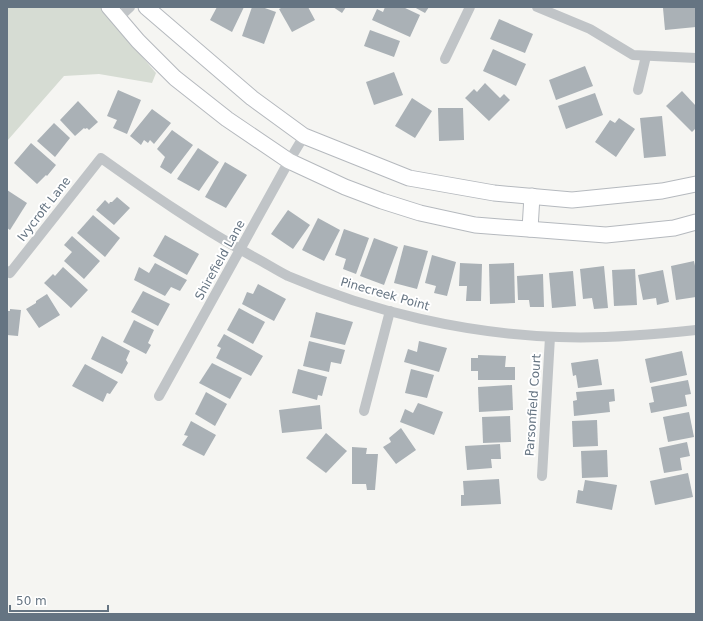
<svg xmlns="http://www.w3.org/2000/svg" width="703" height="621" viewBox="0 0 703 621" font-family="'DejaVu Sans',sans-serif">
<rect width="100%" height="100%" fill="#f5f5f2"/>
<!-- green -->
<path fill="#d6dcd3" d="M7,7H100L156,73L152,83L99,74L64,76L7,141Z"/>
<!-- building -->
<g fill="#aab1b6">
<path d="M217,7H244L232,32L210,20Z"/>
<path d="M252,7H262L276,12L264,44L242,36Z"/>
<path d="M283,7H308L315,20L292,32L279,9Z"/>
<path d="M333,7H346L342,13Z"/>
<path d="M385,7H403L420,15L410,37L372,20L377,9L383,12Z"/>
<path d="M414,7H429L425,13Z"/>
<path d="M677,7H696V27L665,30L663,8Z"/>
<path d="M499,19L533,34L525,53L490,39Z"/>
<path d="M370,30L400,41L394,57L364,46Z"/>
<path d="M493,49L526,64L516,86L483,71Z"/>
<path d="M585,66L593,86L556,100L549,80Z"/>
<path d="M394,72L403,95L374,105L366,82Z"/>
<path d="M485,83L500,98L504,94L510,100L489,121L465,98L474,89L477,92Z"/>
<path d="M118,90L141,100L127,134L113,128L117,120L107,116Z"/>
<path d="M682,91L696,106V128L692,132L666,106Z"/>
<path d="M595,93L603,115L566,129L558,106Z"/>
<path d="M412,98L432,111L415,138L395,126Z"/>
<path d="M78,101L98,122L89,130L87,128L85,129L84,128L75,136L60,120Z"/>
<path d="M438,108H463L464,140L439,141Z"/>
<path d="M152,109L171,123L154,144L150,140L148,143L144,140L141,145L130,136Z"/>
<path d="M662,116L666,156L644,158L640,118Z"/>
<path d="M619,118L635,129L616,157L595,142L610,120L615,123Z"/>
<path d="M54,123L70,138L55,157L37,141Z"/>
<path d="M172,130L193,145L171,174L160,167L165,157L157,149Z"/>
<path d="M31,143L56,165L47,176L46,175L37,184L14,163Z"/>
<path d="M198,148L219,162L199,191L177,179Z"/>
<path d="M225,162L247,175L226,208L205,197Z"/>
<path d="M7,190L27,203L10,230L7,228Z"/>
<path d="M117,197L130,208L114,225L96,210L105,200L109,204L110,202H112Z"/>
<path d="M288,210L310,225L293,249L271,234Z"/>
<path d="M93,215L120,238L105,257L77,233Z"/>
<path d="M318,218L340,230L324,261L302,250Z"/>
<path d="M344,229L369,238L356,274L343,269L346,259L335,255Z"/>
<path d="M165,235L199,254L187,275L153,256Z"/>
<path d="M72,236L100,261L84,279L64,261L72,252L64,245Z"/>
<path d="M374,238L398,247L384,285L360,276Z"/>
<path d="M404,245L428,251L417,289L394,283Z"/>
<path d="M432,255L456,262L447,296L434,293L436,286L425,283Z"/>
<path d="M694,261L696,271V297L676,300L671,266Z"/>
<path d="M155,263L187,280L180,291L171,287L165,296L134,280L139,267L149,273Z"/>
<path d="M460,263L482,264L481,301H466L467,286H459Z"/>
<path d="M514,263L515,303L490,304L489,264Z"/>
<path d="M604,266L608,308L594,309L592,298L583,299L580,269Z"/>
<path d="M63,267L88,290L71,308L44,283L53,274L55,276Z"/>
<path d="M635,269L637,305L614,306L612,270Z"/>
<path d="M663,270L669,302L657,305L656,298L643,300L638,275Z"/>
<path d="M573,271L576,306L552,308L549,273Z"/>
<path d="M543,274L544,307H530L529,300H518L517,276Z"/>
<path d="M258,284L286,299L274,321L242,304L247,292L253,294Z"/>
<path d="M143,291L170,304L158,326L131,312Z"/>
<path d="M47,294L60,315L39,328L26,309L36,303V301Z"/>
<path d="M239,308L265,322L253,344L227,330Z"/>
<path d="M10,309L21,310L18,336L7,335V311H10Z"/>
<path d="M316,312L353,322L345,345L310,337Z"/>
<path d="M134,320L154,330L148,343L151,345L146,354L123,342Z"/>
<path d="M224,334L263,356L251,376L216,358L221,348L217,346Z"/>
<path d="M102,336L130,351L126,360L128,363L122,374L91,359Z"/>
<path d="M309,341L345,350L341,364L331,362L329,372L303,366Z"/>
<path d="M419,341L447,348L439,372L404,362L408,349L417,352Z"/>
<path d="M682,351L687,375L650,383L645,359Z"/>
<path d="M478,355L506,356L505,367H515V380H478V371H471V358H478Z"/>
<path d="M598,359L602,385L578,388L576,375L573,376L571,363Z"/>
<path d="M212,363L242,378L230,399L199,383Z"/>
<path d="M85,364L118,382L110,394L107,393L103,402L72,386Z"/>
<path d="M298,369L327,377L322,396L318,395L317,400L292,393Z"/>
<path d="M411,369L434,375L427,398L405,393Z"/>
<path d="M688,380L691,394L685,395L687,406L651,413L649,403L654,402L651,387Z"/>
<path d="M512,385L513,410L479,412L478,387Z"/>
<path d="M614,389L615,401L609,402L610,412L574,416L573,401L577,400L576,392Z"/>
<path d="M206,392L227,404L215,426L195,414Z"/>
<path d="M418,403L443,412L434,435L400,422L405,409L413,413Z"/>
<path d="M320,405L322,429L282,433L279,410Z"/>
<path d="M689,412L694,437L668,442L663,417Z"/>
<path d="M510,416L511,442L483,443L482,417Z"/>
<path d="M597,420L598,446L573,447L572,421Z"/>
<path d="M191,421L216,435L204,456L182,445L188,436L184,435Z"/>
<path d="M401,428L416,450L396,464L383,447L391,442L389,438Z"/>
<path d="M326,433L347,451L326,473L306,458Z"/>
<path d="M687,442L690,456L680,458L682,470L664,473L659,448Z"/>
<path d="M500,444L501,459H491L492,468L467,470L465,446Z"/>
<path d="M352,447L367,448L366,454H378L375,490H367L366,484H352Z"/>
<path d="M607,450L608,477L582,478L581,451Z"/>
<path d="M688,473L693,497L655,505L650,481Z"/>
<path d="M499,479L501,504L461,506V495H464L463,481Z"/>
<path d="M585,480L617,485L612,510L576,503L578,490L583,491Z"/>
</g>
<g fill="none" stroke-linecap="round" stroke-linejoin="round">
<!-- secondary casing -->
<g stroke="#b5b9be" stroke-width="17">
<g id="secondary">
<path d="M109,7L138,41L175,78L227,119L289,161L345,187L382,201L420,213L475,225L606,235L674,228L696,222"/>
<path d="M146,7L252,98L304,136L409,178L494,193L572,200L662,191L696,184"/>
<path d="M530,229L532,196"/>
</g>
</g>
<!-- street -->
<g stroke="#c0c4c7" stroke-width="10">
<path d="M537,7L590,29L633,55L696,58"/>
<path d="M118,18L130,7"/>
<path d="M445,59L470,7"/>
<path d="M638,90L646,56"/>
<path d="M7,271L10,273L101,158C150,193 199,227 252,256C264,262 276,270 288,276C372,312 467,334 559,337C605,339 650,335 696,330"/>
<path d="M159,396L289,161L304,136"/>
<path d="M364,411L390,311"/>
<path d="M542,476L550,337"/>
</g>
<!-- secondary -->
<use href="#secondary" stroke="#fff" stroke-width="15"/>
</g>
<g text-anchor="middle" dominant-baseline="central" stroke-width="4" stroke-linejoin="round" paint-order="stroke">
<!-- street labels -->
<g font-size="12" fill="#657482" stroke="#fff">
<text transform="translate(44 209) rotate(-52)">Ivycroft Lane</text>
<text transform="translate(220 260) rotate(-61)">Shirefield Lane</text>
<text transform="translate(385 294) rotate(16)">Pinecreek Point</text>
<text transform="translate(533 405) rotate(-86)">Parsonfield Court</text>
</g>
</g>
<!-- border -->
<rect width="703" height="621" fill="none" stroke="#657482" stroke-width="16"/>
<!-- scale -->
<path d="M10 605v6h98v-6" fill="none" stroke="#657482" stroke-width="2"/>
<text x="16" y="605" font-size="12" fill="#657482" stroke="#ffffff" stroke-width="3" paint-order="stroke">50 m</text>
</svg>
